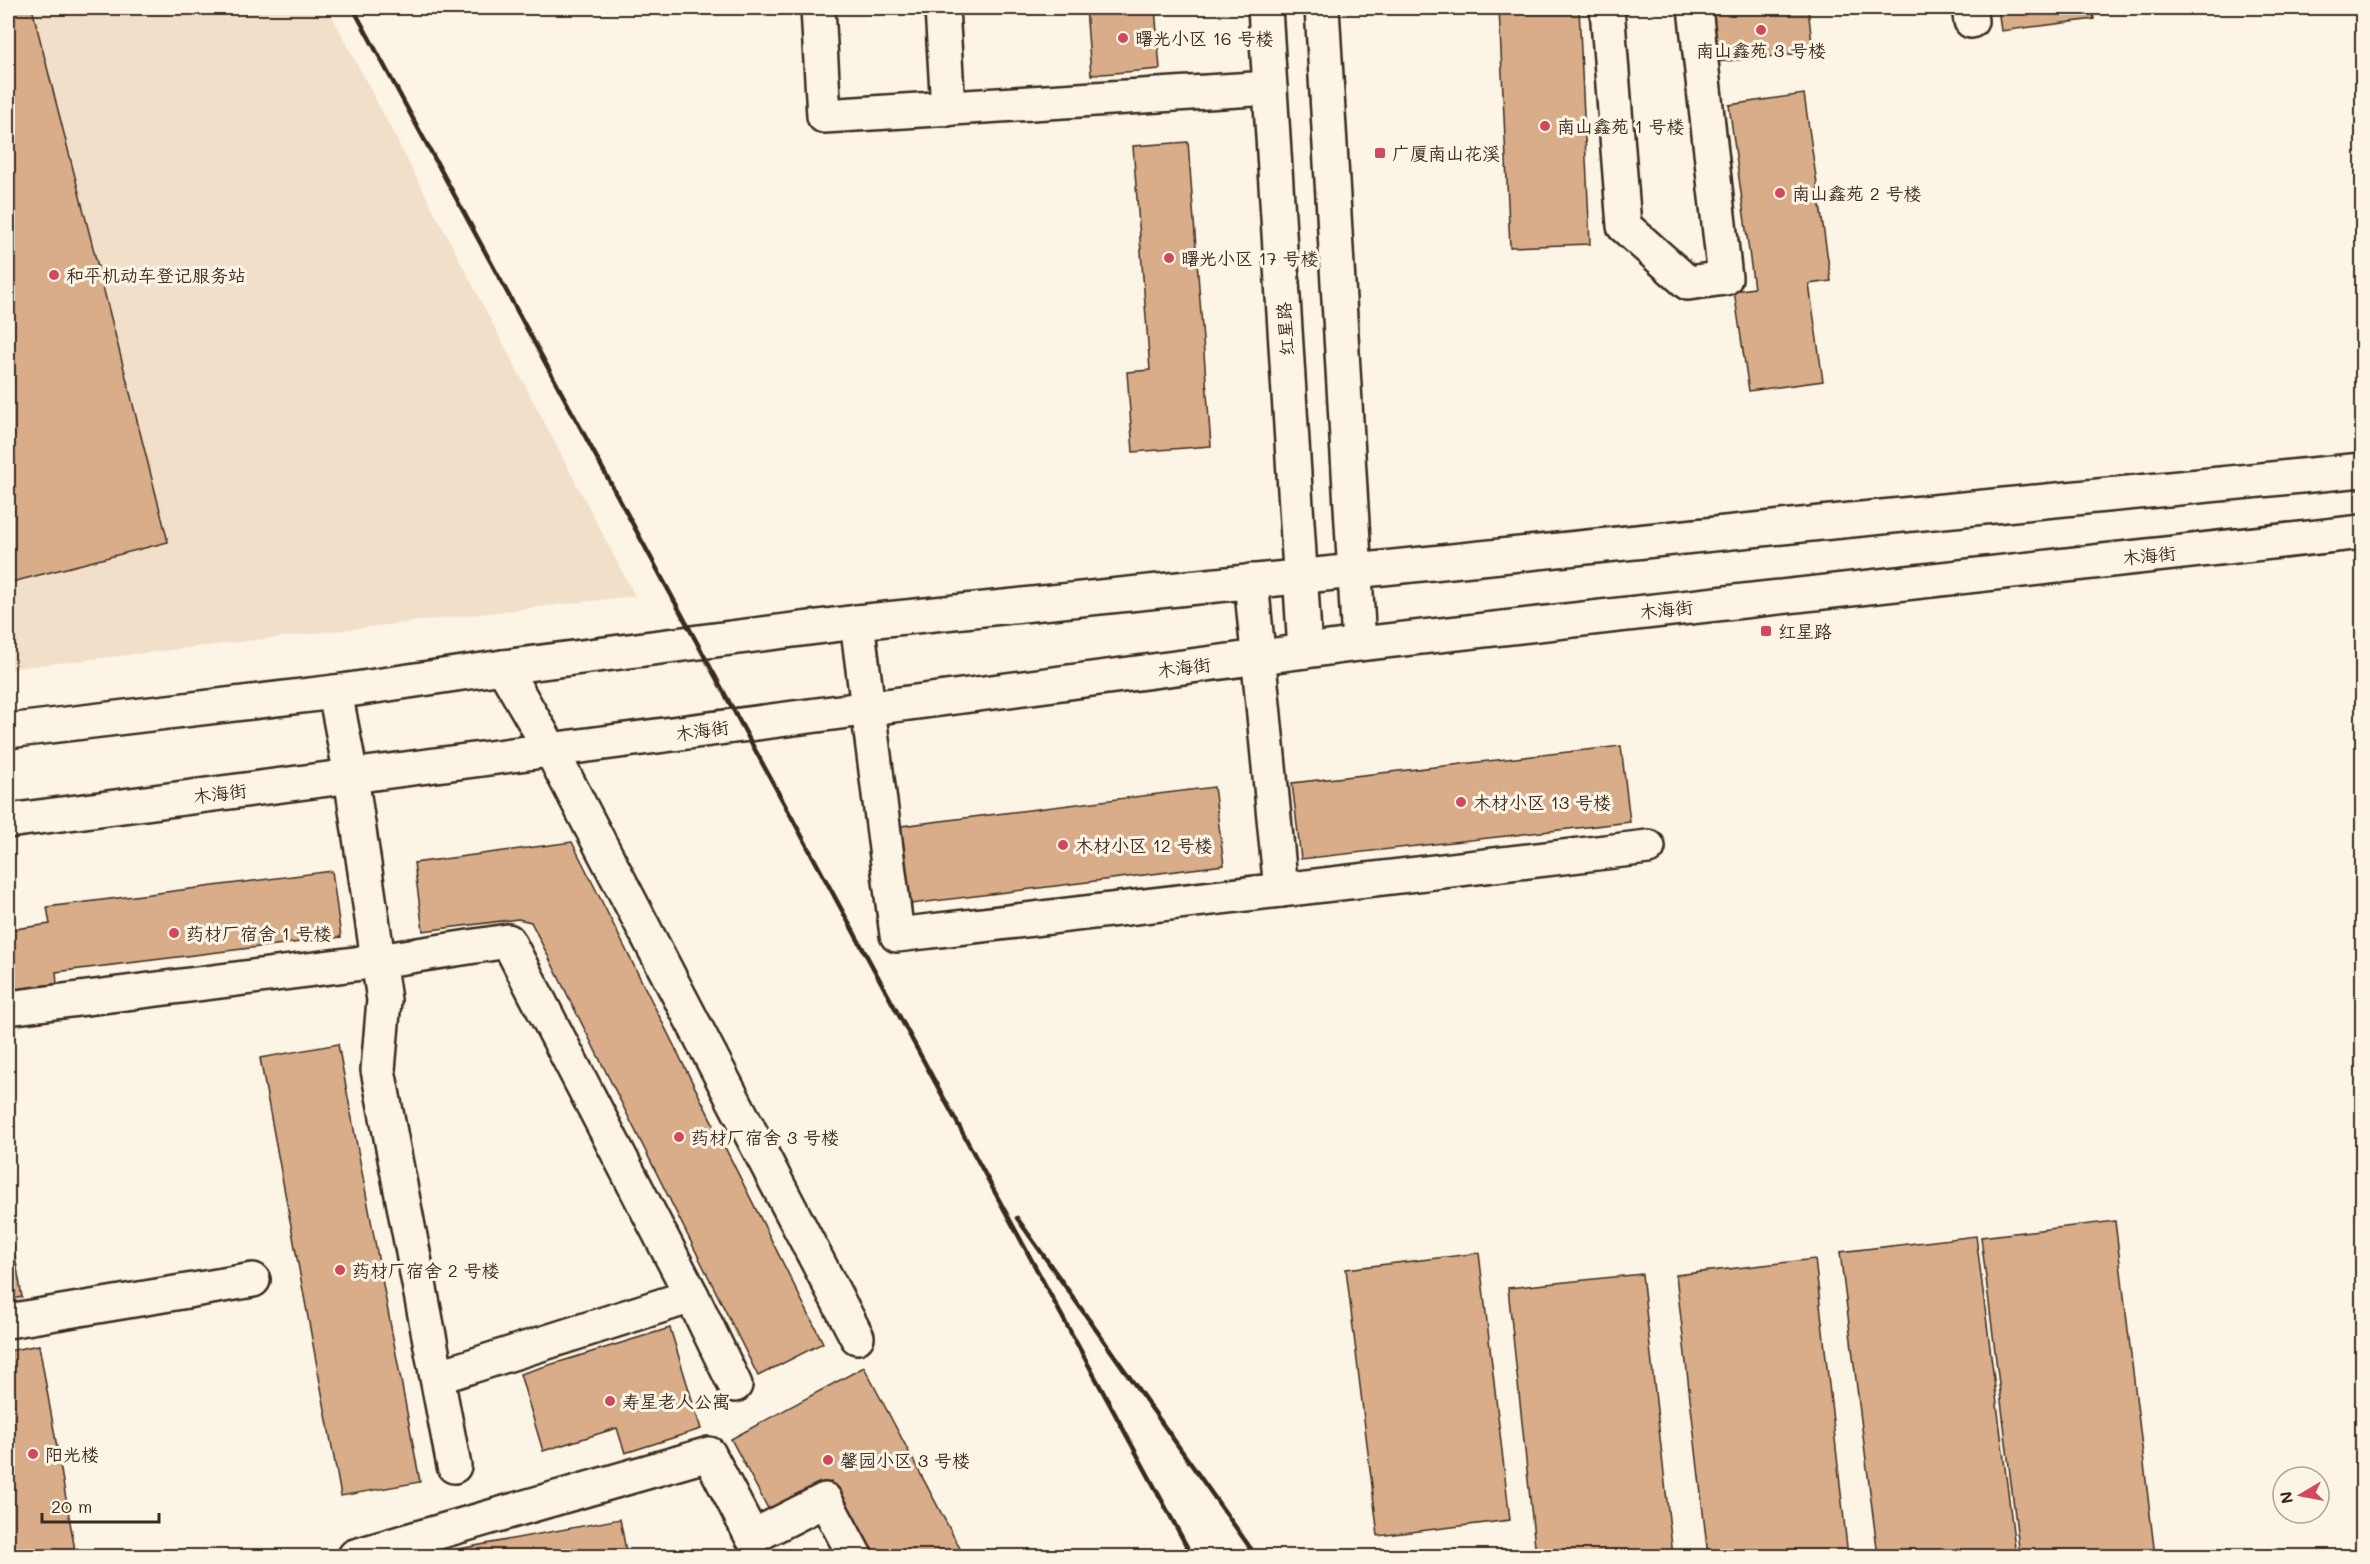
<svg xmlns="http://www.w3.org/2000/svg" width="2370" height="1564" viewBox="0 0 2370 1564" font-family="Mali,'LXGW WenKai TC',sans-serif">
<rect width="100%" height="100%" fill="#fcf5e5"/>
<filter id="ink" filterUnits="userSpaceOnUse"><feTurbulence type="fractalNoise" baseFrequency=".0167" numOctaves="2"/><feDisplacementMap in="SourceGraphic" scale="12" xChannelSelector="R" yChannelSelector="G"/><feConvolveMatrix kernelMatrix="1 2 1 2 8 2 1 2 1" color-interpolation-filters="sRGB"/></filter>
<g filter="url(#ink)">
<!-- built -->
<path fill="#f2dfca" d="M8,8H328L635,596L8,669Z"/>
<!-- building -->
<g fill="#d9ad8a" stroke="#3b2a1e" stroke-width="1.5">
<path d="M8,8H32L168,542L8,583Z"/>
<path d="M1086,8H1155L1160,69L1091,75Z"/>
<path d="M1499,8H1579L1590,244L1510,247Z"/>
<path d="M1710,8H1808L1813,52L1717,62Z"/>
<path d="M1998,8H2092L2094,19L2001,31Z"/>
<path d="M2264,8H2299L2265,13Z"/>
<path d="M1804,94L1831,281L1809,284L1823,381L1749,391L1734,291L1754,288L1729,105Z"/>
<path d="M1188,142L1211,446L1133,452L1127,372L1150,370L1133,146Z"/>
<path d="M1621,746L1630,822L1301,859L1292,783Z"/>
<path d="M1214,787L1224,865L911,904L901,826Z"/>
<path d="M572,842L823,1343L758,1376L531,922L518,919L423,931L414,863Z"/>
<path d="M332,871L341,937L56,972L57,984L8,990V930L50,924L47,907Z"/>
<path d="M338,1044L420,1482L341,1496L260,1058Z"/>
<path d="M8,1215L22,1297L8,1300Z"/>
<path d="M2115,1221L2155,1556H2020L1981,1237Z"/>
<path d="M1976,1236L2016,1556H1878L1840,1252Z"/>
<path d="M1479,1253L1510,1520L1378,1536L1346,1269Z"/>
<path d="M1815,1259L1848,1556H1708L1676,1275Z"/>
<path d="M1642,1274L1673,1556H1536L1508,1288Z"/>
<path d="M670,1328L701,1429L625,1453L617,1428L543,1451L520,1374Z"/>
<path d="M39,1345L76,1556H8V1351Z"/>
<path d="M864,1367L964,1556H871L831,1482L771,1514L731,1439Z"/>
<path d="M620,1519L627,1556H438L437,1553Z"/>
</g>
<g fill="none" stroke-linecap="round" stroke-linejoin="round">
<!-- street casing -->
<g stroke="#3b2a1e" stroke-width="38">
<g id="street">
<path d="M818,8L824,116L1270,88"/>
<path d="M942,8L948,109"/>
<path d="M1607,8L1624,226L1688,283L1725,278L1695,8"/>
<path d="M1969,8L1971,21"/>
<path d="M1251,581L1281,890"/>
<path d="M857,622L897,935L1648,847"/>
<path d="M503,667L551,750L857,1337"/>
<path d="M335,692L351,776L384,1000L378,1070L454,1466"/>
<path d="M8,1008L378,961L508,941L692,1296L735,1385"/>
<path d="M8,1321L253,1280"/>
<path d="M437,1377L692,1296"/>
<path d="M355,1556L709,1454L752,1537L825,1500L855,1556"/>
</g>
</g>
<!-- secondary casing -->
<g stroke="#3b2a1e" stroke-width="38">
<g id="secondary">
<path d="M1265,8L1305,651"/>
<path d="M1322,8L1359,644"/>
<path d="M8,731L335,692L503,667L857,622L1821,523L2362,470"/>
<path d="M8,821L1359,644L2362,532"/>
</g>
</g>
<!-- street -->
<use href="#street" stroke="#fcf5e5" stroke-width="33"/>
<!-- secondary -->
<use href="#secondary" stroke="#fcf5e5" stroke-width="33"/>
<!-- rail -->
<g stroke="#3b2a1e" stroke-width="4.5">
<path d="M353,8L1192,1556"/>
<path d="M1017,1218L1256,1556"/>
</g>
</g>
</g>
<!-- markers -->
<g fill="#d1495b" stroke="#fcf5e5" stroke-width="2">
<circle cx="1761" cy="30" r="6"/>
<circle cx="1123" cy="38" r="6"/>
<circle cx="1545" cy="126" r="6"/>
<rect x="1374" y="147" width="12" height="12" rx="3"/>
<circle cx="1780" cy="193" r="6"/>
<circle cx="1169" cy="258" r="6"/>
<circle cx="54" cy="275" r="6"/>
<rect x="1760" y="625" width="12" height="12" rx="3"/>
<circle cx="1461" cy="802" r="6"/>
<circle cx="1063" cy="845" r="6"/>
<circle cx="174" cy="933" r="6"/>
<circle cx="679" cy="1137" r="6"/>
<circle cx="340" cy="1270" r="6"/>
<circle cx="610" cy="1401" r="6"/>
<circle cx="33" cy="1454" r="6"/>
<circle cx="828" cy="1460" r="6"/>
</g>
<g text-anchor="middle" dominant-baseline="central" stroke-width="6" stroke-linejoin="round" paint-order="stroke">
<!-- poi labels -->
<g font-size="18" fill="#3b2a1e" stroke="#fcf5e5" text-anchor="start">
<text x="1135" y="38">曙光小区 16 号楼</text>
<text x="1761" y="50" text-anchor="middle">南山鑫苑 3 号楼</text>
<text x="1557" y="126">南山鑫苑 1 号楼</text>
<text x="1392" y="153">广厦南山花溪</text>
<text x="1792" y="193">南山鑫苑 2 号楼</text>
<text x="1181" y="258">曙光小区 17 号楼</text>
<text x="66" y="275">和平机动车登记服务站</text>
<text x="1778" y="631">红星路</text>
<text x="1473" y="802">木材小区 13 号楼</text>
<text x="1075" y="845">木材小区 12 号楼</text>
<text x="186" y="933">药材厂宿舍 1 号楼</text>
<text x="691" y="1137">药材厂宿舍 3 号楼</text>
<text x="352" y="1270">药材厂宿舍 2 号楼</text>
<text x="622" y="1401">寿星老人公寓</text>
<text x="45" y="1454">阳光楼</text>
<text x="840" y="1460">馨园小区 3 号楼</text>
</g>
<!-- street labels -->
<g font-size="18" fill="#3b2a1e" stroke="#fcf5e5">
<text transform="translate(1285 329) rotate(-94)">红星路</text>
<text transform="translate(2149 555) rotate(-6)">木海街</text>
<text transform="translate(1666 609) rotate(-6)">木海街</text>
<text transform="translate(1184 667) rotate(-7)">木海街</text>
<text transform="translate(702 730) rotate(-8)">木海街</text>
<text transform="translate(220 793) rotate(-7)">木海街</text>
</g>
</g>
<!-- margin -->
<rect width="2370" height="1564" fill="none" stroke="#fcf5e5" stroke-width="30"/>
<rect x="15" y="15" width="2340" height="1534" fill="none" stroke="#3b2a1e" stroke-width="2" filter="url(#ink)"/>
<!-- north arrow -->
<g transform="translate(2301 1495) rotate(260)"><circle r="28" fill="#fcf5e5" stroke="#afa495" stroke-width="1.5"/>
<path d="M0-4.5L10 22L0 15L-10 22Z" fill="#d1495b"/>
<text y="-9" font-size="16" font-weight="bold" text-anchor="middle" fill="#3b2a1e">N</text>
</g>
<!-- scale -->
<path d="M42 1513v9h117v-9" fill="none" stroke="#3b2a1e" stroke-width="3"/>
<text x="51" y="1513" font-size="18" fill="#3b2a1e" stroke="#fcf5e5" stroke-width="4.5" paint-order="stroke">20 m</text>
</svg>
